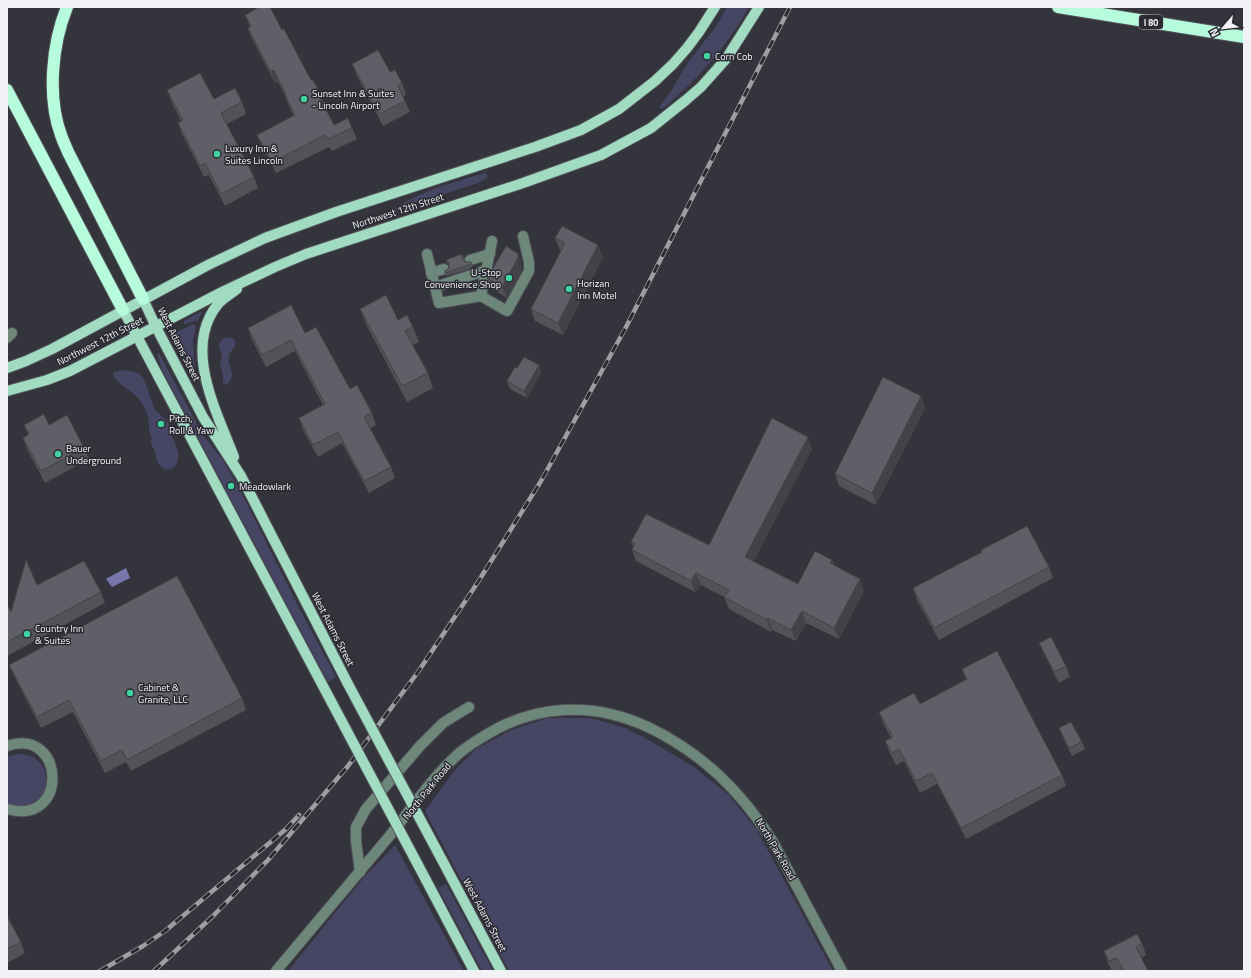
<svg xmlns="http://www.w3.org/2000/svg" width="1251" height="978" viewBox="0 0 1251 978" font-family="'Titillium Web',sans-serif">
<rect width="100%" height="100%" fill="#34343c"/>
<!-- green -->
<g fill="#464563">
<path d="M727,7H749C727,46 697,81 662,109L659,107L670,93L687,64L714,29Z"/>
<path d="M486,173L488,177L478,183L413,204L395,213L393,210L409,200L435,188L481,174Z"/>
<path d="M200,312H202L198,321C193,320 189,324 184,324V321Z"/>
<path d="M193,324L196,326L193,341L195,372L191,374L170,337L174,334Z"/>
<path d="M224,338C228,338 234,336 235,341C237,347 230,351 229,355C226,366 239,375 226,385L223,384V375L220,365L222,355L219,347V343Z"/>
<path d="M159,353L197,424L204,436L223,460L241,492L298,606L336,677L328,682L162,370L157,354Z"/>
<path d="M124,370C130,371 137,371 141,376C148,383 149,398 154,407C157,414 164,416 168,423C170,426 169,428 170,431C172,439 181,451 178,460C175,471 165,473 158,463C156,460 156,455 155,451C153,446 149,445 152,438C148,431 149,424 148,417C147,412 144,407 141,402C134,390 119,387 113,375L114,372Z"/>
<path d="M548,718H590L625,728L649,740L694,767L729,795L757,830L833,971H509L425,811L454,771L476,749L511,730Z"/>
<path d="M16,754C21,754 26,754 31,756C48,764 51,786 39,799C36,802 32,805 29,806C26,807 22,806 19,806C15,806 11,806 7,803V757Z"/>
<path d="M395,845L464,971H288L365,876Z"/>
<path d="M446,884L493,971H482L438,888Z"/>
</g>
<!-- water -->
<path fill="#7a76ac" d="M126,568L130,578L112,587L106,579Z"/>
<g fill="none" stroke-linecap="round" stroke-linejoin="round">
<!-- minor casing -->
<g stroke="#52525a" stroke-width="12">
<g id="minor">
<path d="M427,254L439,303L481,296L492,241"/>
<path d="M470,260L490,254"/>
<path d="M431,273L444,269"/>
<path d="M435,287L487,270"/>
<path d="M481,296L507,311L529,271V262L523,236"/>
<path d="M7,338L12,333"/>
<path d="M7,746C65,726 70,827 7,809"/>
<path d="M360,872L356,841V827L366,809L420,746L443,723L469,707"/>
<path d="M276,971C313,927 350,883 387,839C409,813 427,783 452,760C460,751 471,744 481,738C533,704 592,701 648,727C702,753 741,791 773,842L842,971"/>
</g>
</g>
<!-- major casing -->
<g stroke="#52525a" stroke-width="12">
<g id="major">
<path d="M143,299L156,327L203,417L241,476L348,684"/>
<path d="M123,310L332,703"/>
<path d="M7,368L26,361L52,349L208,265L265,238L336,212L535,147L581,130L619,109L655,81L673,64L687,48L699,32L715,7"/>
<path d="M7,391L47,380L70,371L222,292L275,267L306,254L523,183L601,155L651,128L686,100L701,87L726,59L759,7"/>
<path d="M234,457C217,412 182,348 218,304C223,298 231,294 237,289"/>
<path d="M442,860L501,971"/>
<path d="M426,880L474,971"/>
</g>
</g>
<!-- highway casing -->
<g stroke="#52525a" stroke-width="14">
<g id="highway">
<path d="M67,7C52,44 47,97 61,135C63,141 66,147 68,152L143,299"/>
<path d="M1058,7L1244,37"/>
<path d="M7,90L123,310"/>
</g>
</g>
<!-- minor -->
<use href="#minor" stroke="#6d887b" stroke-width="10"/>
<!-- major -->
<use href="#major" stroke="#a1dbc1" stroke-width="10"/>
<!-- highway -->
<use href="#highway" stroke="#b6fcdc" stroke-width="12"/>
<!-- rail casing -->
<g stroke="#9e9ea5" stroke-width="4.5">
<g id="rail">
<path d="M100,971L143,946L165,931L254,856L286,829L299,815"/>
<path d="M154,971L213,916L268,860L348,766L418,672L478,582L541,481L625,329L790,7"/>
</g>
</g>
<!-- rail -->
<use href="#rail" stroke="#2a2a32" stroke-width="3" stroke-dasharray="9" stroke-linecap="butt"/>
<!-- major-bridge casing -->
<g stroke="#52525a" stroke-width="12" stroke-linecap="butt">
<g id="major-bridge">
<path d="M348,684L442,860"/>
<path d="M332,703L426,880"/>
</g>
</g>
<!-- major-bridge -->
<use href="#major-bridge" stroke="#a1dbc1" stroke-width="10"/>
</g>
<!-- wall -->
<g fill="#525259">
<path d="M245,15L282,30L311,80L321,95L325,106L324,107L334,125L352,128L357,139L332,151L329,147L276,173L262,146L257,135L294,116L289,106L285,95L278,82L275,83L252,39L248,28L250,27Z"/>
<path d="M352,64L390,72L402,83L406,95L403,97L410,112L383,126L357,76Z"/>
<path d="M167,90L214,99L242,102L246,114L227,124L254,177L258,188L225,206L209,175L204,177L182,134L178,123L181,121L171,101Z"/>
<path d="M555,238L603,257L563,335L535,321L531,309L561,251L560,250Z"/>
<path d="M462,254L464,258V261L467,262H471L473,268L446,276L445,271L448,269L449,266L446,260Z"/>
<path d="M522,266V269L507,298L492,289L487,278Z"/>
<path d="M360,309L398,320L413,327L419,342L413,345L428,373L433,388L407,402L366,324Z"/>
<path d="M248,328L305,333L350,389L372,413L376,425L370,428L391,467L395,478L369,493L342,443L318,457L303,430L299,418L323,405L295,351L266,367L252,340Z"/>
<path d="M539,365L541,373L527,398L510,389L507,381L517,368Z"/>
<path d="M921,396L925,408L876,505L839,486L835,474Z"/>
<path d="M24,425H49L84,448L89,459L45,483L27,449L23,438L28,435Z"/>
<path d="M808,437L812,449L753,562L798,584L832,560L834,565L864,591L839,639L806,623L796,641L772,630L771,632L729,609L724,597L701,585L695,592L636,561L632,550L633,546L631,542L709,545Z"/>
<path d="M982,552L1049,567L1053,578L939,640L917,600L913,588Z"/>
<path d="M37,585L101,592L105,603L7,656V604L11,612Z"/>
<path d="M1039,643L1066,666L1070,677L1059,683L1044,654Z"/>
<path d="M9,665L242,698L246,710L131,771L126,762L105,773L73,712L41,728L14,676Z"/>
<path d="M962,669L1062,775L1066,786L966,839L937,784L920,793L904,761L896,765L890,753L885,741L891,738L883,723L879,712L920,704L966,680Z"/>
<path d="M1059,728L1082,742L1085,749L1072,756L1062,736Z"/>
<path d="M7,916L21,942L25,953L7,963Z"/>
<path d="M1142,943L1146,955L1141,958L1148,971H1122L1121,969L1117,971H1112L1108,963L1104,951Z"/>
</g>
<!-- shaded-wall -->
<g fill="#424248">
<path d="M274,70L278,82L275,83L271,72Z"/>
<path d="M598,245L603,257L563,335L558,323Z"/>
<path d="M518,254L522,266V269L507,298L502,287Z"/>
<path d="M539,365L541,373L527,398L524,391Z"/>
<path d="M921,396L925,408L876,505L872,493Z"/>
<path d="M808,437L812,449L749,569L745,557Z"/>
<path d="M832,560L836,572L830,563Z"/>
<path d="M696,573L701,585L695,592L691,581Z"/>
<path d="M860,579L864,591L839,639L834,628Z"/>
<path d="M802,611L806,623L796,641L791,630Z"/>
<path d="M768,618L772,630L771,632L767,620Z"/>
</g>
<!-- building -->
<g fill="#5f5f67" stroke="#424248">
<path d="M259,7H270L282,30L284,29L311,80H313L321,95L319,96L334,125L348,118L352,128L328,139L325,135L272,162L257,135L295,115L285,95L286,94L274,70L271,72L248,28L251,26L245,15Z"/>
<path d="M378,50L390,72L395,70L402,83L398,86L405,101L379,114L352,64Z"/>
<path d="M200,73L214,99L235,88L242,102L221,113L254,177L221,194L205,163L200,166L178,123L183,120L167,90Z"/>
<path d="M562,226L598,245L558,323L531,309L565,243L555,238Z"/>
<path d="M506,246L518,254V258L502,287L487,278Z"/>
<path d="M462,254V258L464,261L467,262H471V264L445,273V271L448,269L449,266V263L446,260Z"/>
<path d="M386,295L398,320L407,315L413,327L405,331L428,373L402,386L360,309Z"/>
<path d="M291,305L305,333L316,327L350,389L357,385L372,413L364,417L391,467L364,481L338,432L313,445L299,418L325,404L291,340L262,355L248,328Z"/>
<path d="M524,357L539,365L524,391L507,381L515,367L517,368Z"/>
<path d="M883,377L921,396L872,493L835,474Z"/>
<path d="M44,414L49,425L67,415L84,448L41,471L23,438L29,434L24,425Z"/>
<path d="M772,418L808,437L745,557L798,584L815,551L832,560L830,563L860,579L834,628L802,611L791,630L768,618L767,620L724,597L729,590L696,573L691,581L632,550L635,543L631,542L646,514L709,545Z"/>
<path d="M1027,526L1049,567L934,628L913,588L982,552L981,550Z"/>
<path d="M26,560L37,585L84,561L101,592L7,642V604L11,612Z"/>
<path d="M177,576L242,698L127,760L122,750L101,761L69,700L37,717L9,665Z"/>
<path d="M1051,637L1066,666L1054,672L1039,643Z"/>
<path d="M997,651L1062,775L961,828L932,773L916,781L899,749L892,753L885,741L893,737L879,712L914,693L920,704L967,679L962,669Z"/>
<path d="M1071,722L1082,742L1069,748L1059,728Z"/>
<path d="M7,916L21,942L7,949Z"/>
<path d="M1137,934L1142,943L1136,947L1148,971H1124L1117,958L1109,961L1104,951Z"/>
</g>
<!-- markers -->
<g fill="#42d4a0" stroke="#2a2a32" stroke-width="1.5">
<circle cx="707" cy="56" r="4"/>
<circle cx="304" cy="99" r="4"/>
<circle cx="217" cy="154" r="4"/>
<circle cx="509" cy="278" r="4"/>
<circle cx="569" cy="289" r="4"/>
<circle cx="161" cy="424" r="4"/>
<circle cx="58" cy="454" r="4"/>
<circle cx="231" cy="486" r="4"/>
<circle cx="27" cy="634" r="4"/>
<circle cx="130" cy="693" r="4"/>
</g>
<g text-anchor="middle" dominant-baseline="central" stroke-width="3" stroke-linejoin="round" paint-order="stroke">
<!-- shield labels -->
<rect fill="#2a2a32" stroke="#b5b5bb" stroke-width="1" x="1139" y="15" width="24" height="14" rx="3"/>
<g font-size="9" font-weight="bold" fill="#f1f1f6">
<text x="1151" y="22">I 80</text>
</g>
<!-- poi labels -->
<g font-size="10" fill="#f1f1f6" stroke="#2a2a32" text-anchor="start">
<text x="715" y="56">Corn Cob</text>
<text x="312" y="93">Sunset Inn &amp; Suites<tspan x="312" dy="12">- Lincoln Airport</tspan></text>
<text x="225" y="148">Luxury Inn &amp;<tspan x="225" dy="12">Suites Lincoln</tspan></text>
<text x="501" y="272" text-anchor="end">U-Stop<tspan x="501" dy="12">Convenience Shop</tspan></text>
<text x="577" y="283">Horizan<tspan x="577" dy="12">Inn Motel</tspan></text>
<text x="169" y="418">Pitch,<tspan x="169" dy="12">Roll &amp; Yaw</tspan></text>
<text x="66" y="448">Bauer<tspan x="66" dy="12">Underground</tspan></text>
<text x="239" y="486">Meadowlark</text>
<text x="35" y="628">Country Inn<tspan x="35" dy="12">&amp; Suites</tspan></text>
<text x="138" y="687">Cabinet &amp;<tspan x="138" dy="12">Granite, LLC</tspan></text>
</g>
<!-- street labels -->
<g font-size="10" fill="#f1f1f6" stroke="#2a2a32">
<text transform="translate(398 211) rotate(-18)">Northwest 12th Street</text>
<text transform="translate(100 341) rotate(-27)">Northwest 12th Street</text>
<text transform="translate(179 344) rotate(63)">West Adams Street</text>
<text transform="translate(333 629) rotate(63)">West Adams Street</text>
<text transform="translate(427 791) rotate(-51)">North Park Road</text>
<text transform="translate(776 849) rotate(60)">North Park Road</text>
<text transform="translate(485 915) rotate(62)">West Adams Street</text>
</g>
</g>
<!-- border -->
<rect width="1251" height="978" fill="none" stroke="#f1f1f6" stroke-width="16"/>
<!-- north arrow -->
<g transform="translate(1223 28) rotate(242)" stroke="#2a2a32" stroke-width="3" paint-order="stroke">
<path d="M0-3L7 15L0 10L-7 15Z" fill="#f1f1f6"/>
<text y="-6" font-size="11" font-weight="bold" text-anchor="middle" fill="#f1f1f6">N</text>
</g>
</svg>
